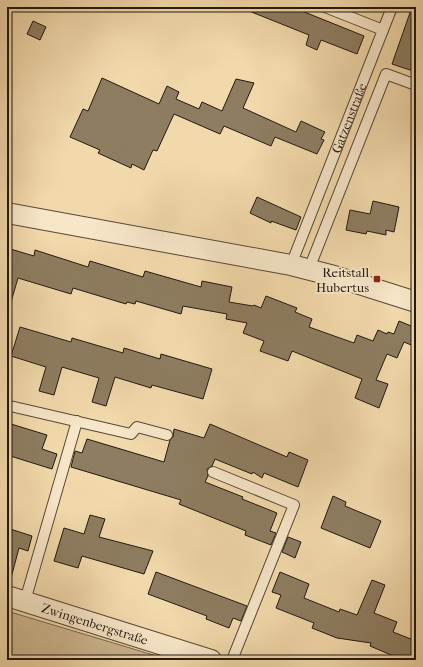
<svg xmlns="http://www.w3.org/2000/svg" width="423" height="667" viewBox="0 0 423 667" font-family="'IM FELL French Canon',serif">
<rect width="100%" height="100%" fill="#f2d9ab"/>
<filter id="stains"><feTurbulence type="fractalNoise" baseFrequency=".005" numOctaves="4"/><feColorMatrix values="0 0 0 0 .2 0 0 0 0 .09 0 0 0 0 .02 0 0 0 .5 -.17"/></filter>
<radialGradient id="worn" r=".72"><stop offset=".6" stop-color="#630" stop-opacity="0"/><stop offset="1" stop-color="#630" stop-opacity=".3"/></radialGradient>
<!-- green -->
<path fill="#ceb891" stroke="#786850" d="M7,611L170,660H7Z"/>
<!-- building -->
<g fill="#8e7d61" stroke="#211910">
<path d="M239,7H292L364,36L357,54L321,40L317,50L306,45L309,35Z"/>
<path d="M412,7H416V72L392,64Z"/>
<path d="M33,21L46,27L40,40L27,34Z"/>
<path d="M102,78L159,104L167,86L179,92L176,99L199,109L202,102L222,111L236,79L254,83L243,108L296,132L301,121L325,132L321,139L324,140L317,154L275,137L271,146L224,126L220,134L174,114L157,151L153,150L144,170L132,164L131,168L98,153L100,150L70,137L83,109L88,111Z"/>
<path d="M257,197L301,217L296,230L271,221V223L250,213Z"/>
<path d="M373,201L399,207L394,232L386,230V235L367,231L366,234L346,230L350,210L370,214Z"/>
<path d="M7,248L34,256L35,250L88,267L90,261L143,277L145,271L201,287L202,281L232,287L229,302L253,306L254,305L261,308L266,296L297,308L295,312L312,319L309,327L354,343L357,335L373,341L378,330L387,334L388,332L394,334L399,321L416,328V347L404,342L397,358L387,354L376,380L388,384L379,408L355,398L362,379L292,351L288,361L260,351L264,341L243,333L247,323L226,319L227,314L183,306L181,314L136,301L135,304L127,302L126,304L73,288L71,294L18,278L11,302H7Z"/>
<path d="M20,327L71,342L72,338L123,353L124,348L160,359L161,354L212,369L203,399L152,385L151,388L115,377L106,406L92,402L99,378L62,367L54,395L39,391L46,367L11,356Z"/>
<path d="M11,424L47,435L42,449L57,454L52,469L7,455V437Z"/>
<path d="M210,424L287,457L289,452L308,460L298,487L264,473L262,478L253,472L252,474L215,459L212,466L207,469L208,476L205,482L243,497L242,499L277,513L270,531L276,533L271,545L245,535L246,531L179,504L181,500L71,467L75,451L82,453L87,439L164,462L170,440L173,437L174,429L204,438Z"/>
<path d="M333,496L346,502L345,506L381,521L370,548L321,528Z"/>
<path d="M90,515L105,519L99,537L153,551L144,574L82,556L78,568L54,561L64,528L84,534Z"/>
<path d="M7,528L32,536L28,551L19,548L11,578L7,577Z"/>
<path d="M288,537L301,542L295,558L282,552Z"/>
<path d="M156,572L247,606L241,621L233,618L229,628L206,619L207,616L148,594Z"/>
<path d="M280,572L309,584L304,598L339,612L340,609L357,615L372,580L385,585L374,613L397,622L393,632L416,641V660H403L370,646L371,643L337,638L312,628L314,623L276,608L281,595L272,592Z"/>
</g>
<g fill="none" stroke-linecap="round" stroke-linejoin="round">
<!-- service casing -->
<g stroke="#554937" stroke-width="12">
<g id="service">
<path d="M383,30L392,7"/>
<path id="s1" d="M291,265L383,30L325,7"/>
<path d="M309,269L386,74L416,85"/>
<path d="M10,406L131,434L137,427L167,435"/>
<path d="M213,472L294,505L232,660"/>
<path d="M25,601L77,421"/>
</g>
</g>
<!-- minor casing -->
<g stroke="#554937" stroke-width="22">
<g id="minor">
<path d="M7,213L291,265L334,276L416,302"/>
<path id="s2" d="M7,596L211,660"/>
</g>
</g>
<!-- service -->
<use href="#service" stroke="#f7e6c8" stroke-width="10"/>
<!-- minor -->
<use href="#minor" stroke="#f7e6c8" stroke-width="20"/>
</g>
<!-- markers -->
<rect fill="#8f2418" stroke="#f7e6c8" stroke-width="1.5" x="373" y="275" width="8" height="8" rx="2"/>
<g text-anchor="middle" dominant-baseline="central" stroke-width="3.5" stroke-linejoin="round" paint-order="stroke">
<!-- street labels -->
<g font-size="13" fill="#211910" stroke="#f7e6c8">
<text stroke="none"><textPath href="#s1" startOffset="158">Gatzenstraße</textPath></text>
<text stroke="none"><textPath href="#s2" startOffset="92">Zwingenbergstraße</textPath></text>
</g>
<!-- poi labels -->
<g font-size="13" fill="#211910" stroke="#f7e6c8" text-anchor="end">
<text x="369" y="272">Reitstall<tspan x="369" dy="15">Hubertus</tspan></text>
</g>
</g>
<!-- margin -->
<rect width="423" height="667" fill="none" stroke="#f2d9ab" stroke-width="24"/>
<rect x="8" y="8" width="407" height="651" fill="none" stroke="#211910" stroke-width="2"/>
<rect x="12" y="12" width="399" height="643" fill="none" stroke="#211910"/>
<rect width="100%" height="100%" filter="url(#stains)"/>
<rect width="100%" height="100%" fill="url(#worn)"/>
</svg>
